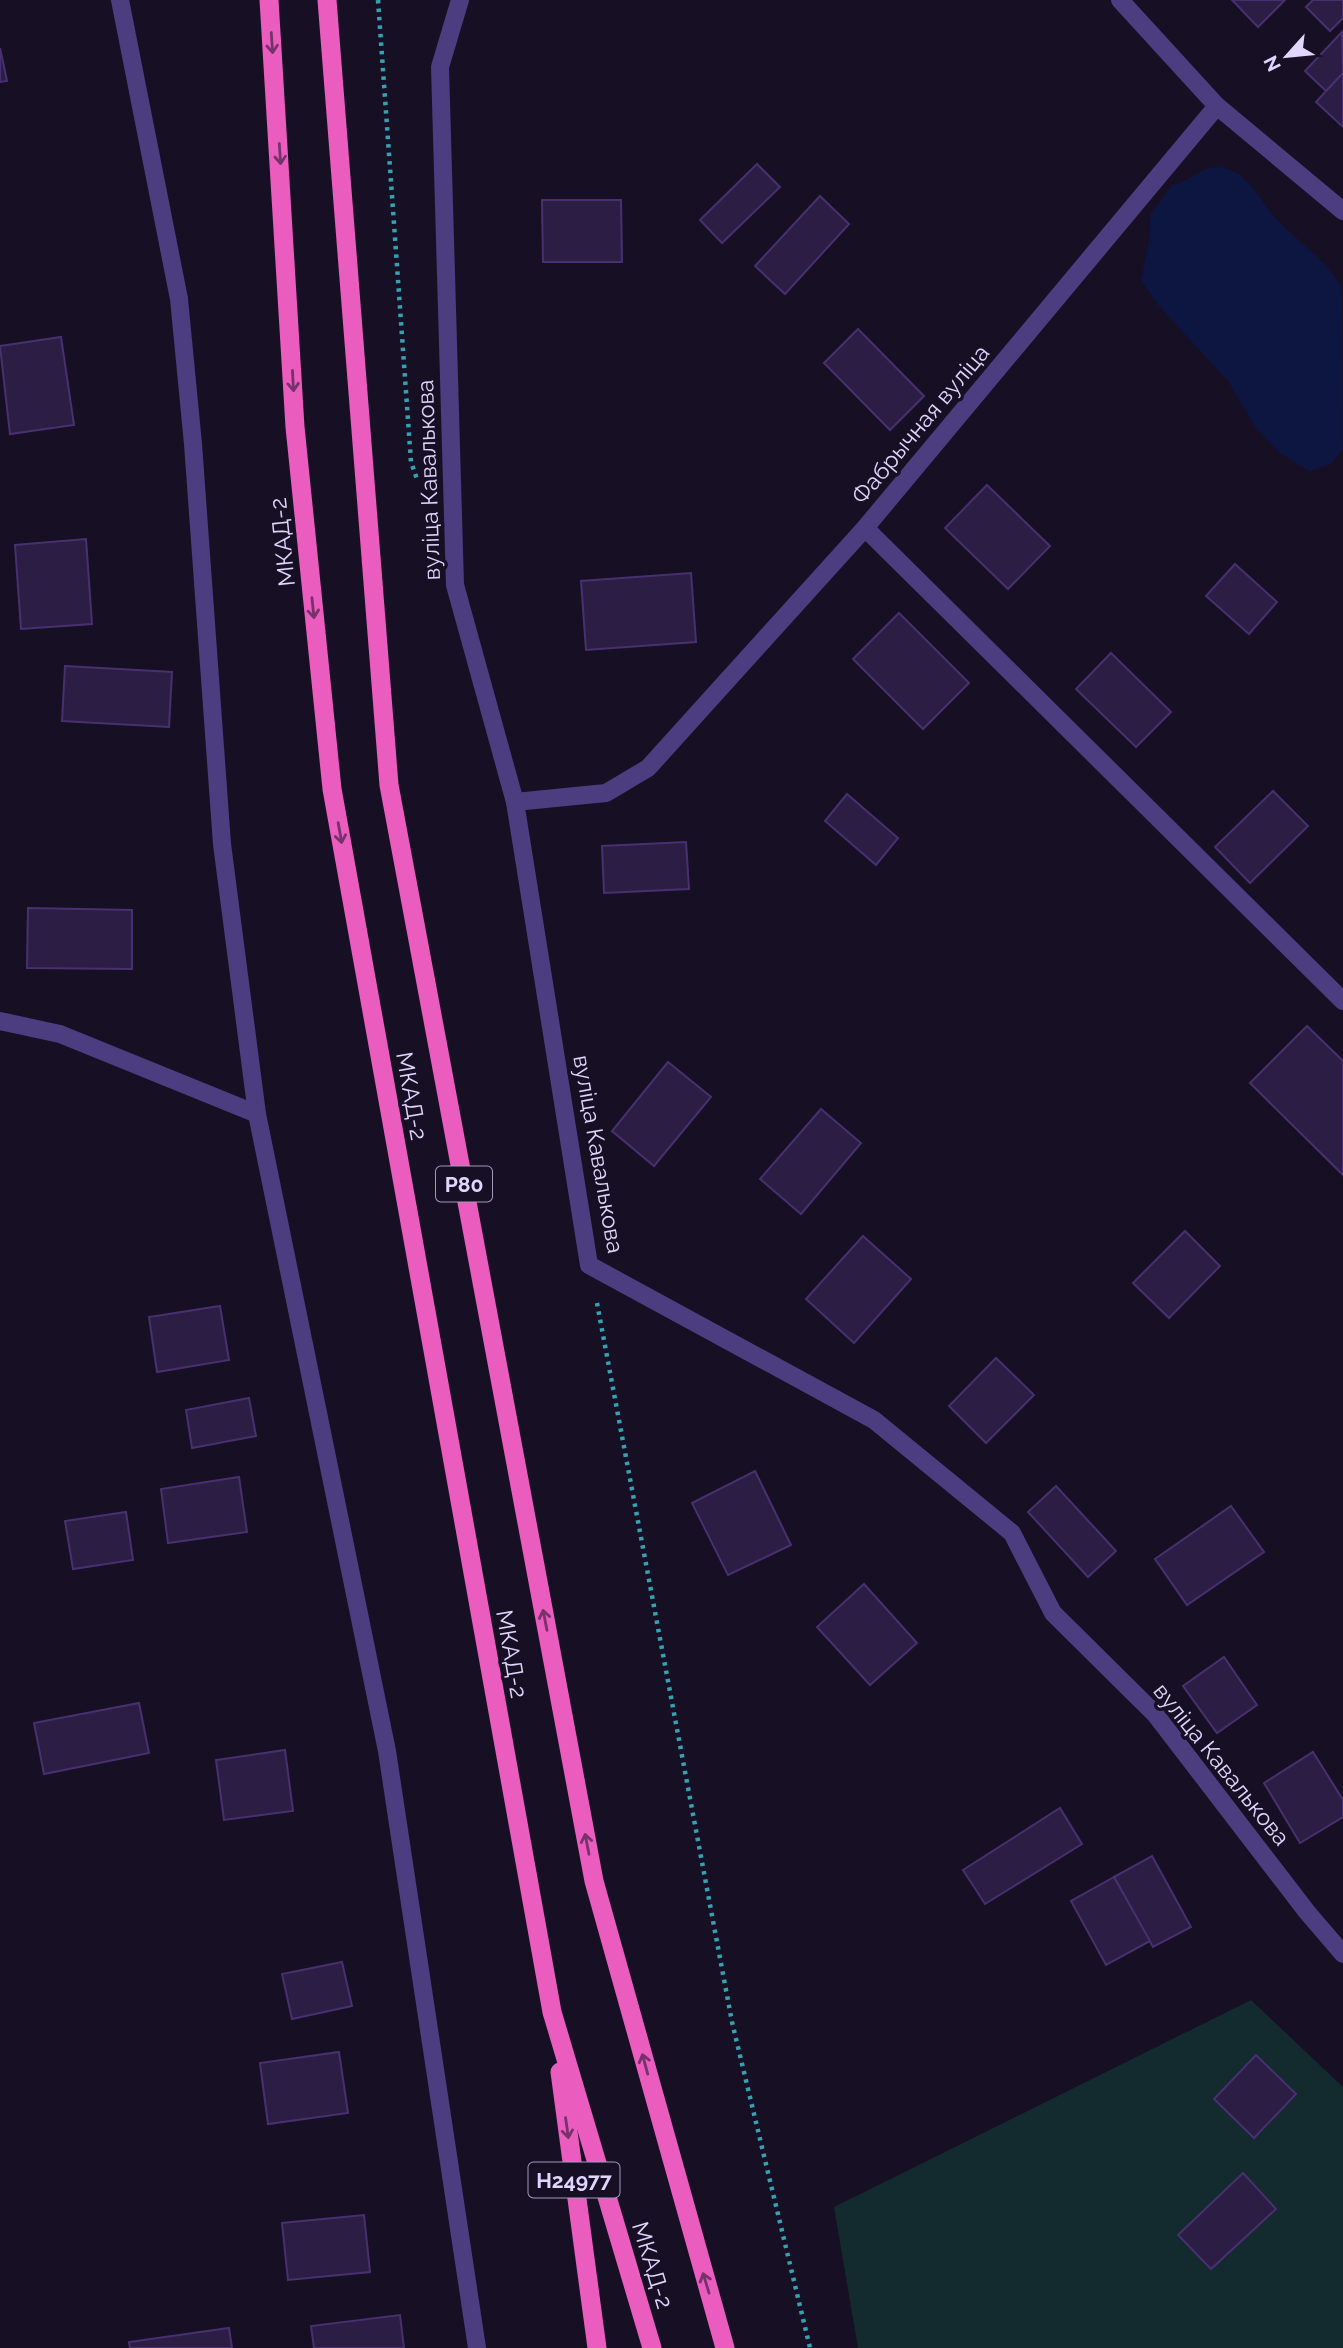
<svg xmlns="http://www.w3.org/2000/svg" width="1343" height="2348" viewBox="0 0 1343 2348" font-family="Raleway,sans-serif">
<rect width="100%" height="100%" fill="#171025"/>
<!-- green -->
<path fill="#132a2e" d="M1251,2000L1343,2087V2348H858L834,2207Z"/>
<!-- water -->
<path fill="#0c1641" d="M1216,167C1246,168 1257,197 1275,217C1296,241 1325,258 1341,287C1343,300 1343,425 1343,449L1331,464L1309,471L1280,453L1256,428L1228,381L1159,306L1141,280L1149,241L1150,215L1172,185C1190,182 1197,169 1216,167Z"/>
<!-- building -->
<g fill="#2c1d45" stroke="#483070" stroke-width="2">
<path d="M1232,0H1285L1258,27Z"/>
<path d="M1313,0H1343V18L1330,31L1306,7Z"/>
<path d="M1342,32L1343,73L1326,91L1305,71Z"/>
<path d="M0,48L7,81L0,82Z"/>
<path d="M1343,73V127L1316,102Z"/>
<path d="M757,164L780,187L722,243L700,220Z"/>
<path d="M820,196L849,224L785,294L755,266Z"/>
<path d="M542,200H621L622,262H543Z"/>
<path d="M858,329L924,396L890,430L824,363Z"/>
<path d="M61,337L74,425L10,434L0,346Z"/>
<path d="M987,485L1050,546L1008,589L945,528Z"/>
<path d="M86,539L92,624L21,629L15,545Z"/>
<path d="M1235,564L1277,602L1249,634L1206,596Z"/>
<path d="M691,573L696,642L586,650L581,581Z"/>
<path d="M899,613L969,683L923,729L853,659Z"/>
<path d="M1111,653L1171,712L1136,747L1076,689Z"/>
<path d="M65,666L172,672L169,727L62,721Z"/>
<path d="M1273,791L1308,826L1250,883L1215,847Z"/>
<path d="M847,794L898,838L876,865L825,821Z"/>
<path d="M686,842L689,889L604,893L602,846Z"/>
<path d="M28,908L132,910V969L27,968Z"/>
<path d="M1307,1026L1343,1061V1175L1250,1083Z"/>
<path d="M668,1062L711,1097L654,1166L612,1131Z"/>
<path d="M821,1109L861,1143L801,1214L760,1179Z"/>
<path d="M1185,1231L1220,1266L1169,1318L1133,1283Z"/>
<path d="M863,1236L911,1279L854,1343L806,1299Z"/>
<path d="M220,1306L229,1360L157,1372L149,1317Z"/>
<path d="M996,1358L1034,1395L986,1443L949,1406Z"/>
<path d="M249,1398L256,1436L192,1448L186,1410Z"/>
<path d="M755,1471L791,1545L728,1575L692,1503Z"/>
<path d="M239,1477L247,1532L168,1543L161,1489Z"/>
<path d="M1056,1486L1116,1551L1088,1577L1028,1512Z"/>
<path d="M1231,1506L1264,1552L1187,1605L1155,1559Z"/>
<path d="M126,1512L133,1560L73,1569L65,1521Z"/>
<path d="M864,1584L917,1643L870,1685L817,1627Z"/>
<path d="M1224,1657L1257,1705L1217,1733L1183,1686Z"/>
<path d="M139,1703L149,1753L44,1774L34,1723Z"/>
<path d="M285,1750L293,1811L224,1820L216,1760Z"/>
<path d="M1313,1752L1343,1800V1817L1300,1843L1264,1783Z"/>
<path d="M1060,1808L1082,1844L985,1904L963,1870Z"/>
<path d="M1152,1856L1191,1927L1153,1947L1114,1877Z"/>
<path d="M1114,1877L1150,1941L1106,1965L1071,1901Z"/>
<path d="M342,1962L352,2006L292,2019L282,1974Z"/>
<path d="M339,2052L348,2113L268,2124L260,2063Z"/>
<path d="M1256,2055L1296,2094L1254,2138L1214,2099Z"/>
<path d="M1243,2173L1276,2209L1211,2269L1178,2235Z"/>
<path d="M364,2215L370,2272L288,2280L282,2223Z"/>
<path d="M400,2315L404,2348H314L311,2326Z"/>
<path d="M229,2328L232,2348H130L129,2342Z"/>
</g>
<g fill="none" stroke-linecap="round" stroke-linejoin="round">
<!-- path -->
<g stroke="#34a2b2" stroke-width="4.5" stroke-dasharray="3.5 5" stroke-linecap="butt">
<path d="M378,0L411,462L418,482"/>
<path d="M597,1303L732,2022L810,2348"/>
</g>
<!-- minor -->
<g stroke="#4c3d81" stroke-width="18">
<path d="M120,0L179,299L193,444L222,844L257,1114"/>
<path d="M460,0L440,67L455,585L515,802L589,1265L874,1420L1012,1533L1053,1613L1155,1714L1307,1912L1343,1954"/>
<path d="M1120,0L1217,106L865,528L1343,1001"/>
<path d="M1217,106L1343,211"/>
<path d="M515,802L606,793L648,768L865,528"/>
<path d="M0,1021L60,1034L257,1114L387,1751L477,2348"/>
</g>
<!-- trunk -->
<g stroke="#ea5cbe" stroke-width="19">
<path d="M269,0L295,427L332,789L552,2012L652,2348"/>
<path d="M327,0L389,785L594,1881L725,2348"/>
<path d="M560,2072L597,2348"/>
</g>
</g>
<!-- one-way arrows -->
<defs><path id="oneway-shaft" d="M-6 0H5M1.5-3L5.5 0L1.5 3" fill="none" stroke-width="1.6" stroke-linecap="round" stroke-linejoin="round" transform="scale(1.75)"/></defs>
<g stroke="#76326a">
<use href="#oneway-shaft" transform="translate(272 43) rotate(86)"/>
<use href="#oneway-shaft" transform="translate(280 154) rotate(86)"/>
<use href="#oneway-shaft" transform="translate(293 381) rotate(87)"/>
<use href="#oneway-shaft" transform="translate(313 608) rotate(84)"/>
<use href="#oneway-shaft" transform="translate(340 833) rotate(80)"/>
<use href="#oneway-shaft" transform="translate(545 1620) rotate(-101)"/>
<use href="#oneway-shaft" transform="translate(587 1844) rotate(-101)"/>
<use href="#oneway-shaft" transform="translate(645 2064) rotate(-105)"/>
<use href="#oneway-shaft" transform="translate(567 2128) rotate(82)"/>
<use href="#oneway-shaft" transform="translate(706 2283) rotate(-107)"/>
</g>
<g text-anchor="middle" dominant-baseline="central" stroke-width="7" stroke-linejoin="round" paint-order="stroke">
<!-- shield labels -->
<g fill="#171025" stroke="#a49abc" stroke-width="2">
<rect x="436" y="1166.5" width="56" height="35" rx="5"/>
<rect x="528.5" y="2162.5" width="91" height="35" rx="5"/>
</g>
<g font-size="21" font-weight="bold" fill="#e1d5fd">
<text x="464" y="1184">Р80</text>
<text x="574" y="2180">Н24977</text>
</g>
<!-- street labels -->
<g font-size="23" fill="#e1d5fd" stroke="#171025">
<text transform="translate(920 424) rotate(-50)">Фабрычная вуліца</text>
<text transform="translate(428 480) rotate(-92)">вуліца Кавалькова</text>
<text transform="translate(282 542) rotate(-96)">МКАД-2</text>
<text transform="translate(412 1096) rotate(80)">МКАД-2</text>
<text transform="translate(599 1154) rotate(80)">вуліца Кавалькова</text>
<text transform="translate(512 1654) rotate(80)">МКАД-2</text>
<text transform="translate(1222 1764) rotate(51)">вуліца Кавалькова</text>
<text transform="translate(653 2265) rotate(73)">МКАД-2</text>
</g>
</g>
<!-- north arrow -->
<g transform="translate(1287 56) rotate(243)" stroke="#171025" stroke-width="5" paint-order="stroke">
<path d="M0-5L12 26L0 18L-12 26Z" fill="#e1d5fd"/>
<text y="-10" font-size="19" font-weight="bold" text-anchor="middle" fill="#e1d5fd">N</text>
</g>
</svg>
